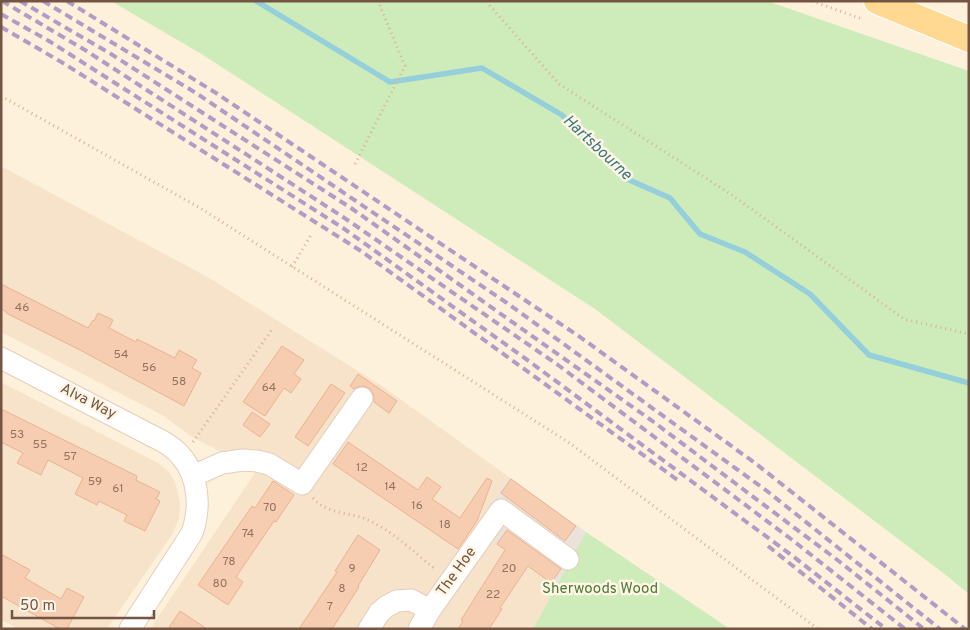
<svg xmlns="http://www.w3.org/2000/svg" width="970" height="630" viewBox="0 0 970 630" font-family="Overpass,sans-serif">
<rect width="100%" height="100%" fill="#fef1dc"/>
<!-- residential -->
<g fill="#f6e3ca">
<path d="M1,166L211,279L382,386L509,477L475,528L556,587L533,629H150L257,470L192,437L162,415L1,332Z"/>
<path d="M1,382L158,463L166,469L173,478L177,489L180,504L179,518L173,533L107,629H19L1,620Z"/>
</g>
<!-- industrial -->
<path fill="#ebe2d9" d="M509,477L586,532L556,587L475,528Z"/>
<!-- green -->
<g fill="#ceecba">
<path d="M111,1H767L969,71V594L947,576L595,309L203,55Z"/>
<path d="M586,532L730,629H533Z"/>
</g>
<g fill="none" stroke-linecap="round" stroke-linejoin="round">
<!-- stream -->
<path stroke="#95cfdb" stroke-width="5.5" d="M256,1L390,82L482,68L562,115L627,179L670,198L700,234L745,252L810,294L869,355L969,383"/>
</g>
<!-- building -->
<g fill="#f6cdb1" stroke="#eab390">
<path d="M1,284L88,328L93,320L94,321L98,313L113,320L109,328L136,342L137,339L175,358L179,350L197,360L192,368L201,373L184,406L80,350L6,313L7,312L1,309Z"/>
<path d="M282,346L304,360L294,374L301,379L291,393L284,388L265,416L243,402Z"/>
<path d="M358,374L397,401L389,413L374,402V399L373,393L369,388L363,386L357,387L354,389L350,386Z"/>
<path d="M331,384L345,393L308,446L295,437Z"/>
<path d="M1,409L137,476L136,480L160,492L156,499L160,501L145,531L124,521L127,515L99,501L97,505L75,494L83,478L48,460L41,475L17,463L23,453L1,442Z"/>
<path d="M252,412L270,424L260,437L243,425Z"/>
<path d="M348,442L418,490L427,477L441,487L432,499L460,518L487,478L492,481L477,521L458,549L333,464Z"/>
<path d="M511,479L576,526L565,541L501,493Z"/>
<path d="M273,481L294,495L276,522L274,521L236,577L243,582L228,605L198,585L252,506L255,508Z"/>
<path d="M507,530L561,569L551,583L528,566L500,608L502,609L489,629H458L463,621L461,620L505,550L497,544Z"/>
<path d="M358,535L380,550L358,586L359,587L332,629H299L337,572L335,571Z"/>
<path d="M1,554L30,570L25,578L61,599L67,588L84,597L67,629H60L1,596Z"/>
<path d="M180,611L207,629H168Z"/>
</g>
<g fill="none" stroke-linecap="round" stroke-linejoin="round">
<!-- minor casing -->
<g stroke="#e4cebb" stroke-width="23">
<g id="minor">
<path d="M1,358L162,441C169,445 175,449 180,455C199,476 201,508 192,533L130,629"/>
<path d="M193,476L222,463L243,460L257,461L269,464L302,484L362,398"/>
<path d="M430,610L501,510L568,559"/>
<path d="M369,629L379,613L387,606L397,601L411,600L430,610L419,629"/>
</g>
</g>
<!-- major casing -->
<g stroke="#fff" stroke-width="28">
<path id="major" d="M877,1L969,39"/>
</g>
<!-- path -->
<g stroke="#dab095" stroke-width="3" stroke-dasharray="1 4" stroke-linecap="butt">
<path d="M487,1L490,6L559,84L732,195L904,319L969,334"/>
<path d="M812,1L862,19"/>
<path d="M1,96L200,208L568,442L818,629"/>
<path d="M355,164L405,66L378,1"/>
<path d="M292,267L311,235"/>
<path d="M193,442L273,328"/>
<path d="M313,498C326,513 345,512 363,518C388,527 414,552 435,569"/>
</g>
<!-- minor -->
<use href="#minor" stroke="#fff" stroke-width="21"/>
<!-- major -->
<use href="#major" stroke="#ffd892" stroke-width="26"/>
<!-- rail -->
<g stroke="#b39bc6" stroke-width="4" stroke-dasharray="8 5" stroke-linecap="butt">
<path d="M2,1L85,50L343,217L558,365L791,539L905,629"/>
<path d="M20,1L111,54L351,208L651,420L840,562L924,629"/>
<path d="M43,1L196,93L507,303L767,491L940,629"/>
<path d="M67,1L216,93L580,337L755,463L965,629"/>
<path d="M1,14L49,41L343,228L526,359L794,557L886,629"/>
<path d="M1,27L63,63L361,251L679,481"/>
<path d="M768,546L872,629"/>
</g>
</g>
<g text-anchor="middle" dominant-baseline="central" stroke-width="5" stroke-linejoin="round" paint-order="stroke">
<!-- number labels -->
<g font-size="12" fill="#94735e">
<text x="22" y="308">46</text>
<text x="121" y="355">54</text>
<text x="149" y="368">56</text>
<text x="179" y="382">58</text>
<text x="269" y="388">64</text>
<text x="17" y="435">53</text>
<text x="40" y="445">55</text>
<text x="70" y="457">57</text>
<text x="362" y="468">12</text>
<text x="95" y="482">59</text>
<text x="390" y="487">14</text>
<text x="118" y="489">61</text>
<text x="417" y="506">16</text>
<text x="270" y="508">70</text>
<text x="445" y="525">18</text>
<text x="248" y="534">74</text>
<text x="229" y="562">78</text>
<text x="352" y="569">9</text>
<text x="509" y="569">20</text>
<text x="220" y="584">80</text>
<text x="342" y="589">8</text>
<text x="493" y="595">22</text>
<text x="330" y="607">7</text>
</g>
<!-- street labels -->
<g font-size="15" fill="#745543" stroke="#fff5e4">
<text transform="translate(88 402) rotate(27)">Alva Way</text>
<text transform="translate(457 572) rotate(-54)">The Hoe</text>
</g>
<!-- park labels -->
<g font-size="15" fill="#4d7b3a" stroke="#fff5e4">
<text x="600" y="589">Sherwoods Wood</text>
</g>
<!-- water labels -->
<g font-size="16" font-style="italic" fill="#397683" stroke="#fff5e4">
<text transform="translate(597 148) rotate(43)">Hartsbourne</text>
</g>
</g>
<!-- border -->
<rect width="970" height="630" fill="none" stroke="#745543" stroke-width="5"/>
<!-- scale -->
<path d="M12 610v8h142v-8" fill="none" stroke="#745543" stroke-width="2.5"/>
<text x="20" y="610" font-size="15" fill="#745543" stroke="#fff5e4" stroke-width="4" paint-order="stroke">50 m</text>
</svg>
